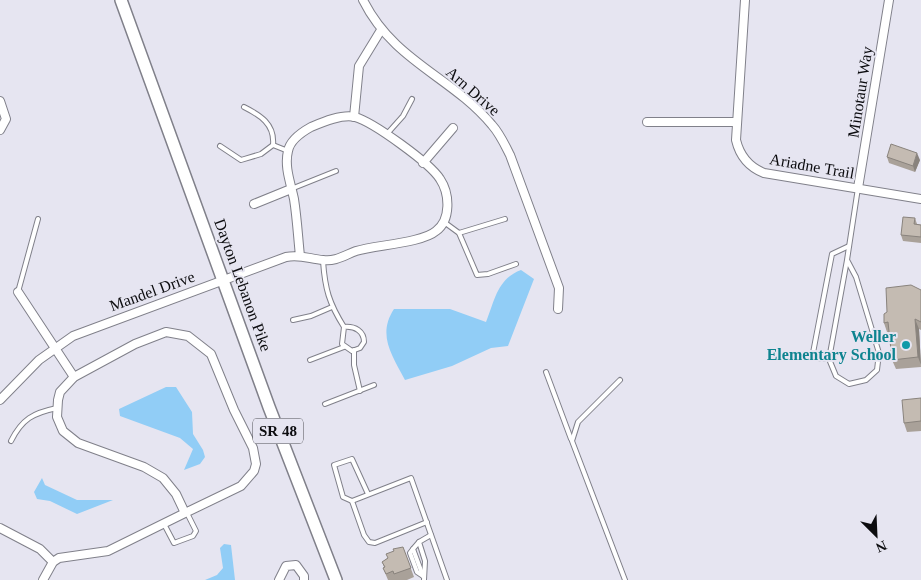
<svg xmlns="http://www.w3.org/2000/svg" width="921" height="580" viewBox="0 0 921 580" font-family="'Times New Roman',serif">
<rect width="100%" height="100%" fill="#e6e5f1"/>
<!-- water -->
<g fill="#91cdf6">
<path d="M521,270L534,279L508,346L491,348L452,366L405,380C392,355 377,335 394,309H450L486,322C495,300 497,279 521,270Z"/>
<path d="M166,387H176L192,412L193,434L203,450L205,457L200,464L184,470L193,449L180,438L120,416L119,409Z"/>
<path d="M42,478L45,485L77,500H113L77,514L50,501L37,499L34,492Z"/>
<path d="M224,544L231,545L235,580H205L217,575L223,568L220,548Z"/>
</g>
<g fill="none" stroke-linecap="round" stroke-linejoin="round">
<!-- lane casing -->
<g stroke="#80808a" stroke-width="6">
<g id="lane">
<path d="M244,107C260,115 275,124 273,145"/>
<path d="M386,135L403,116L412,99"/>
<path d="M220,146L241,160L261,154L273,145L288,151"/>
<path d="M291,189L336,171"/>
<path d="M444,222L459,233L477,275L488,274L516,264"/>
<path d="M459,233L505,219"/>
<path d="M847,260L829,359L836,376L849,384L866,380L877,370L879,353L856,277L847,260L858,188"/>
<path d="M323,261C325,289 329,303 344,327C355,326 364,331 364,342L360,348L352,351L342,344L344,327"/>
<path d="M18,292L38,219"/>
<path d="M293,320L311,316L332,307"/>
<path d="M354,350V365L360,391"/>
<path d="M829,359L812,358L832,254L849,246"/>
<path d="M310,360L344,347"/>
<path d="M546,372L571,439"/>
<path d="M620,380L578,422L572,441L625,580"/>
<path d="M325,404L374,385"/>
<path d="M11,441C22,419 33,413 57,408"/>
<path d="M352,501L343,497L334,465L352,459L368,494"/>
<path d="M427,522L375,543L369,542L364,535L352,501L411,478L447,580"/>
<path d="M164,524L174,543L193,536L196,531L187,513"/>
<path d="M419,542L413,549L423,576"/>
<path d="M413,549L410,553L417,572L423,576"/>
<path d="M424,580L425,561L419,542L431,535"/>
</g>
</g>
<!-- street casing -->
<g stroke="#80808a" stroke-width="10">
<g id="street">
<path d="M363,0C394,62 451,76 492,125C500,134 505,145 510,155L559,288L558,309"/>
<path d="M745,0L736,140C740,157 749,167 764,173L921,199"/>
<path d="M0,101L6,119L0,130"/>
<path d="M354,117L359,66L381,30"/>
<path d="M647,122H736"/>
<path d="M423,163L453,128"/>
<path d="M858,188L889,0"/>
<path d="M254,204L291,189"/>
<path d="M18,292L74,377"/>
<path d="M0,400L39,360L73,336L286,257C300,254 310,259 323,260C335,262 345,255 356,251C376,245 422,243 436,231C451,220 450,194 440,179C430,163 373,122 355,117C342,114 323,122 311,127C302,132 290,140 288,151C284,167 291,184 294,199C297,218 298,237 300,256"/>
<path d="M0,528L40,549L53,562"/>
<path d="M43,580L53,562L59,558L108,551L185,513L241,486L254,471L256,464L253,448L234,410L211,354L188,336L166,332L135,344L74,377L60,392L58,400L57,417L63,431L78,443L144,467L163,478L176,494L185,513"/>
<path d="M279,580L286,566L296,565L304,576V580"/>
</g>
</g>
<!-- primary casing -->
<g stroke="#80808a" stroke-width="14">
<path id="primary" d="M121,0L269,407L336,580"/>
</g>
<!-- lane -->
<use href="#lane" stroke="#fff" stroke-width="4"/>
<!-- street -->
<use href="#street" stroke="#fff" stroke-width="8"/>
<!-- primary -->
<use href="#primary" stroke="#fff" stroke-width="11"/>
</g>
<!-- wall -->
<g fill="#a9a199">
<path d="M887,157L920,160L915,172L889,163Z"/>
<path d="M915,218L917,224L921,225V243L903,241L901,235Z"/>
<path d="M921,290V330L919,329L921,367L896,369L892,360L889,332H887L884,323Z"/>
<path d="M921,398V431L907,432L904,423Z"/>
<path d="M403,547L414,577L407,580H388L383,568L384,567L382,562Z"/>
</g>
<!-- shaded-wall -->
<g fill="#89837d">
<path d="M917,153L920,160L915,172L913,166Z"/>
<path d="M915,319L919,329L921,365L918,357Z"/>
</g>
<!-- building -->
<g fill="#c4bbb2" stroke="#89837d">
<path d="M891,144L917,153L913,166L887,157Z"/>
<path d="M903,217L915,218L914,224L921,225V237L901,235Z"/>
<path d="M911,285L921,290V322L915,319L918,357L892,360L888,322L884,323V314L887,312L886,288Z"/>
<path d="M921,398V421L904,423L902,400Z"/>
<path d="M403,547L411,568L394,574L393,571L386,574L383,568L385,567L382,562L388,558L386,554L394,551L393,549Z"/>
</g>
<!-- markers -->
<circle fill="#0f9aa8" stroke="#e6e5f1" stroke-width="2" cx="906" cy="345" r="5"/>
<g text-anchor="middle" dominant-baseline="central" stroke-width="4" stroke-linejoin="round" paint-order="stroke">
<!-- shield labels -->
<rect fill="#e6e5f1" stroke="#4d4d53" stroke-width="1" x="253" y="418.5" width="50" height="25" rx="4"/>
<g font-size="15" font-weight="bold" fill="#0c0c0f">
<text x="278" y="431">SR 48</text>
</g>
<!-- street labels -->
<g font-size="16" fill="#0c0c0f" stroke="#e6e5f1">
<text transform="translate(473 91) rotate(41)">Arn Drive</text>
<text transform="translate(860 92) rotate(-81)">Minotaur Way</text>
<text transform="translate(812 166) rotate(10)">Ariadne Trail</text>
<text transform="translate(243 285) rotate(70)">Dayton Lebanon Pike</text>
<text transform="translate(152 291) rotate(-20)">Mandel Drive</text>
</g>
<!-- culture labels -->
<g font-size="16" font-weight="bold" fill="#0d838f" stroke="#e6e5f1" text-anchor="end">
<text x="896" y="336">Weller<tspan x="896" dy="18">Elementary School</tspan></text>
</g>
</g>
<!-- north arrow -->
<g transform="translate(876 535) rotate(156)" stroke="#e6e5f1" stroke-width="4" paint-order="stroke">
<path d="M0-4L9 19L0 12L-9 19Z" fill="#0c0c0f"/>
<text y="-8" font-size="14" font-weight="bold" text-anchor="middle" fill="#0c0c0f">N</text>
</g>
</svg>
